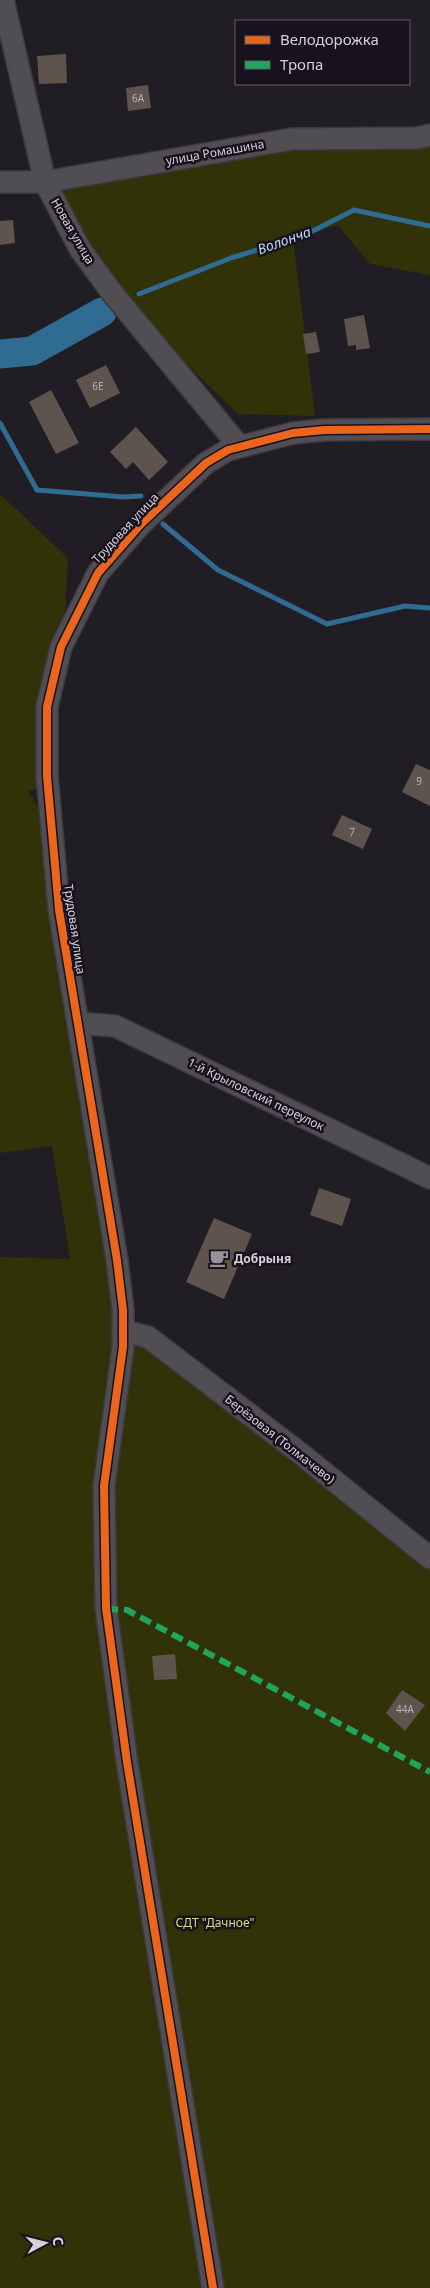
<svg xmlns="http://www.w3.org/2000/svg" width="430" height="2288" viewBox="0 0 430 2288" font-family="'Noto Sans',sans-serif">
<rect width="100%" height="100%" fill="#211d24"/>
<!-- green -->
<g fill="#313207">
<path d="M430,135V275L370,264L338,225L293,239L315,416L238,414L113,294L45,182L292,139Z"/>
<path d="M0,494L68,558L63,646L50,786L28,791L39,809L56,955L78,1098L104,1252L121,1320L430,1555V2288H0V1257L70,1259L52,1146L0,1153Z"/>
</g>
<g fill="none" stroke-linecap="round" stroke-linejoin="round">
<!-- stream -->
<g stroke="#306b91" stroke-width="5">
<path d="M139,294L231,258L303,236L354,210L430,226"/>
<path d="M0,423L37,490L124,497L141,496"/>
<path d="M163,524L218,570L327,624L405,606L430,608"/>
</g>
<!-- river -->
<path stroke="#306b91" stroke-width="29" d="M0,354L32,351L102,312"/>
</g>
<!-- building -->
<g fill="#5f544d">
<path d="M66,54L67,83L39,84L37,56Z"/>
<path d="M148,85L151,108L128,111L126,88Z"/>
<path d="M13,220L15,243L0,245V221Z"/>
<path d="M364,315L370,348L356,350V345L348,346L344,319Z"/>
<path d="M316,332L320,352L306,354L303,334Z"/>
<path d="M106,365L120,393L90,408L76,380Z"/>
<path d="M51,390L79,443L56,454L29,402Z"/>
<path d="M136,427L168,462L149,480L133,462L126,469L110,452Z"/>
<path d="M416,764L430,770V806L402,792Z"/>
<path d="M342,815L372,829L363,849L332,835Z"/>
<path d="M319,1188L351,1199L342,1226L310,1215Z"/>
<path d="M214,1218L252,1234L224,1299L186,1282Z"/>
<path d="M175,1654L177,1679L154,1680L152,1656Z"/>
<path d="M402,1690L425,1705L405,1731L386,1713Z"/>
</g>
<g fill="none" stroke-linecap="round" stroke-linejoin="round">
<!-- minor casing -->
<g stroke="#3b383e" stroke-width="24">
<g id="minor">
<path d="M3,0L45,182L80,249L113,294L239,446"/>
<path d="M0,182H45L292,139L417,138L430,135"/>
<path d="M78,1023L115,1026L430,1178"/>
<path d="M123,1331L148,1337L301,1454L430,1558"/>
<path d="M213,2288L127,1762L106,1608L104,1486L123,1347V1310L117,1260L59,910L47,776V707L61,647L98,573L141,524L206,463L228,450L293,433L324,430L430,429"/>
</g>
</g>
<!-- minor -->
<use href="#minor" stroke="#504e52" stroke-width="21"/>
<!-- quiet -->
<path stroke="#20a55d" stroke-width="6" stroke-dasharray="12 6" stroke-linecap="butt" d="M106,1609L127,1610L430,1772"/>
<!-- cycleway casing -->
<g stroke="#18111e" stroke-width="11">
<path id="cycleway" d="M213,2288L127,1762L106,1608L104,1486L123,1347V1310L117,1260L59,910L47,776V707L61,647L98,573L141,524L206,463L228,450L293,433L324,430L430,429"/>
</g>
<!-- cycleway -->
<use href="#cycleway" stroke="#eb651d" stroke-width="8"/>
</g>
<!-- icons -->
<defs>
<g id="cafe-bare" transform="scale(1.5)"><path d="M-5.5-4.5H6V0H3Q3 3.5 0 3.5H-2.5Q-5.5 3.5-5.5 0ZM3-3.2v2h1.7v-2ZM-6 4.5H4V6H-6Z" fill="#96929a" stroke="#18111e" stroke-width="2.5" paint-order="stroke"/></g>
</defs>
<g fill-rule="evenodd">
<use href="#cafe-bare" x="219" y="1258"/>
</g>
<g text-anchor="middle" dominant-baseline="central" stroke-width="5" stroke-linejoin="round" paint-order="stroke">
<!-- number labels -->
<g font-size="10" fill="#b8b2b7">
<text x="138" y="98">6А</text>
<text x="98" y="386">6Е</text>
<text x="419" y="781">9</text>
<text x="352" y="832">7</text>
<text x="405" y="1709">44А</text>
</g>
<!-- street labels -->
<g font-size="12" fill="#d5d1da" stroke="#18111e">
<text transform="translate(215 152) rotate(-10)">улица Ромашина</text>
<text transform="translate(73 231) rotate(60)">Новая улица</text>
<text transform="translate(125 528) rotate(-47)">Трудовая улица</text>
<text transform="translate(75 929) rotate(82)">Трудовая улица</text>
<text transform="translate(256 1094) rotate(26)">1-й Крыловский переулок</text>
<text transform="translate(280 1439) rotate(38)">Берёзовая (Толмачево)</text>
</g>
<!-- poi labels -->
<g font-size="12" font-weight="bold" fill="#d5d1da" stroke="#18111e" text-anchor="start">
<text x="234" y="1258">Добрыня</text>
</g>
<!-- park labels -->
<g font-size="12" fill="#d8de7c" stroke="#18111e">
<text x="215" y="1922">СДТ "Дачное"</text>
</g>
<!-- water labels -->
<g font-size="14" font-style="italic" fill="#b9dbf3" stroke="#18111e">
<text transform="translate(284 240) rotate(-20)">Волонча</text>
</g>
</g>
<!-- legend -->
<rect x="235" y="20" width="175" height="65" fill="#18111e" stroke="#645e69"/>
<rect x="245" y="36" width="25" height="8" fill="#eb651d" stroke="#645e69"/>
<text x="280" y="45" font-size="15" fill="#d5d1da">Велодорожка</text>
<rect x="245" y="61" width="25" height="8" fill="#20a55d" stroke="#645e69"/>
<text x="280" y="70" font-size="15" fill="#d5d1da">Тропа</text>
<!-- north arrow -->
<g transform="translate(45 2243) rotate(83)" stroke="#18111e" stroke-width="4" paint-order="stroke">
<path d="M0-4L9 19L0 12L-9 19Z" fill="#d5d1da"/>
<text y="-8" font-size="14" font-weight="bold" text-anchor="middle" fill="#d5d1da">С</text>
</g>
</svg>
